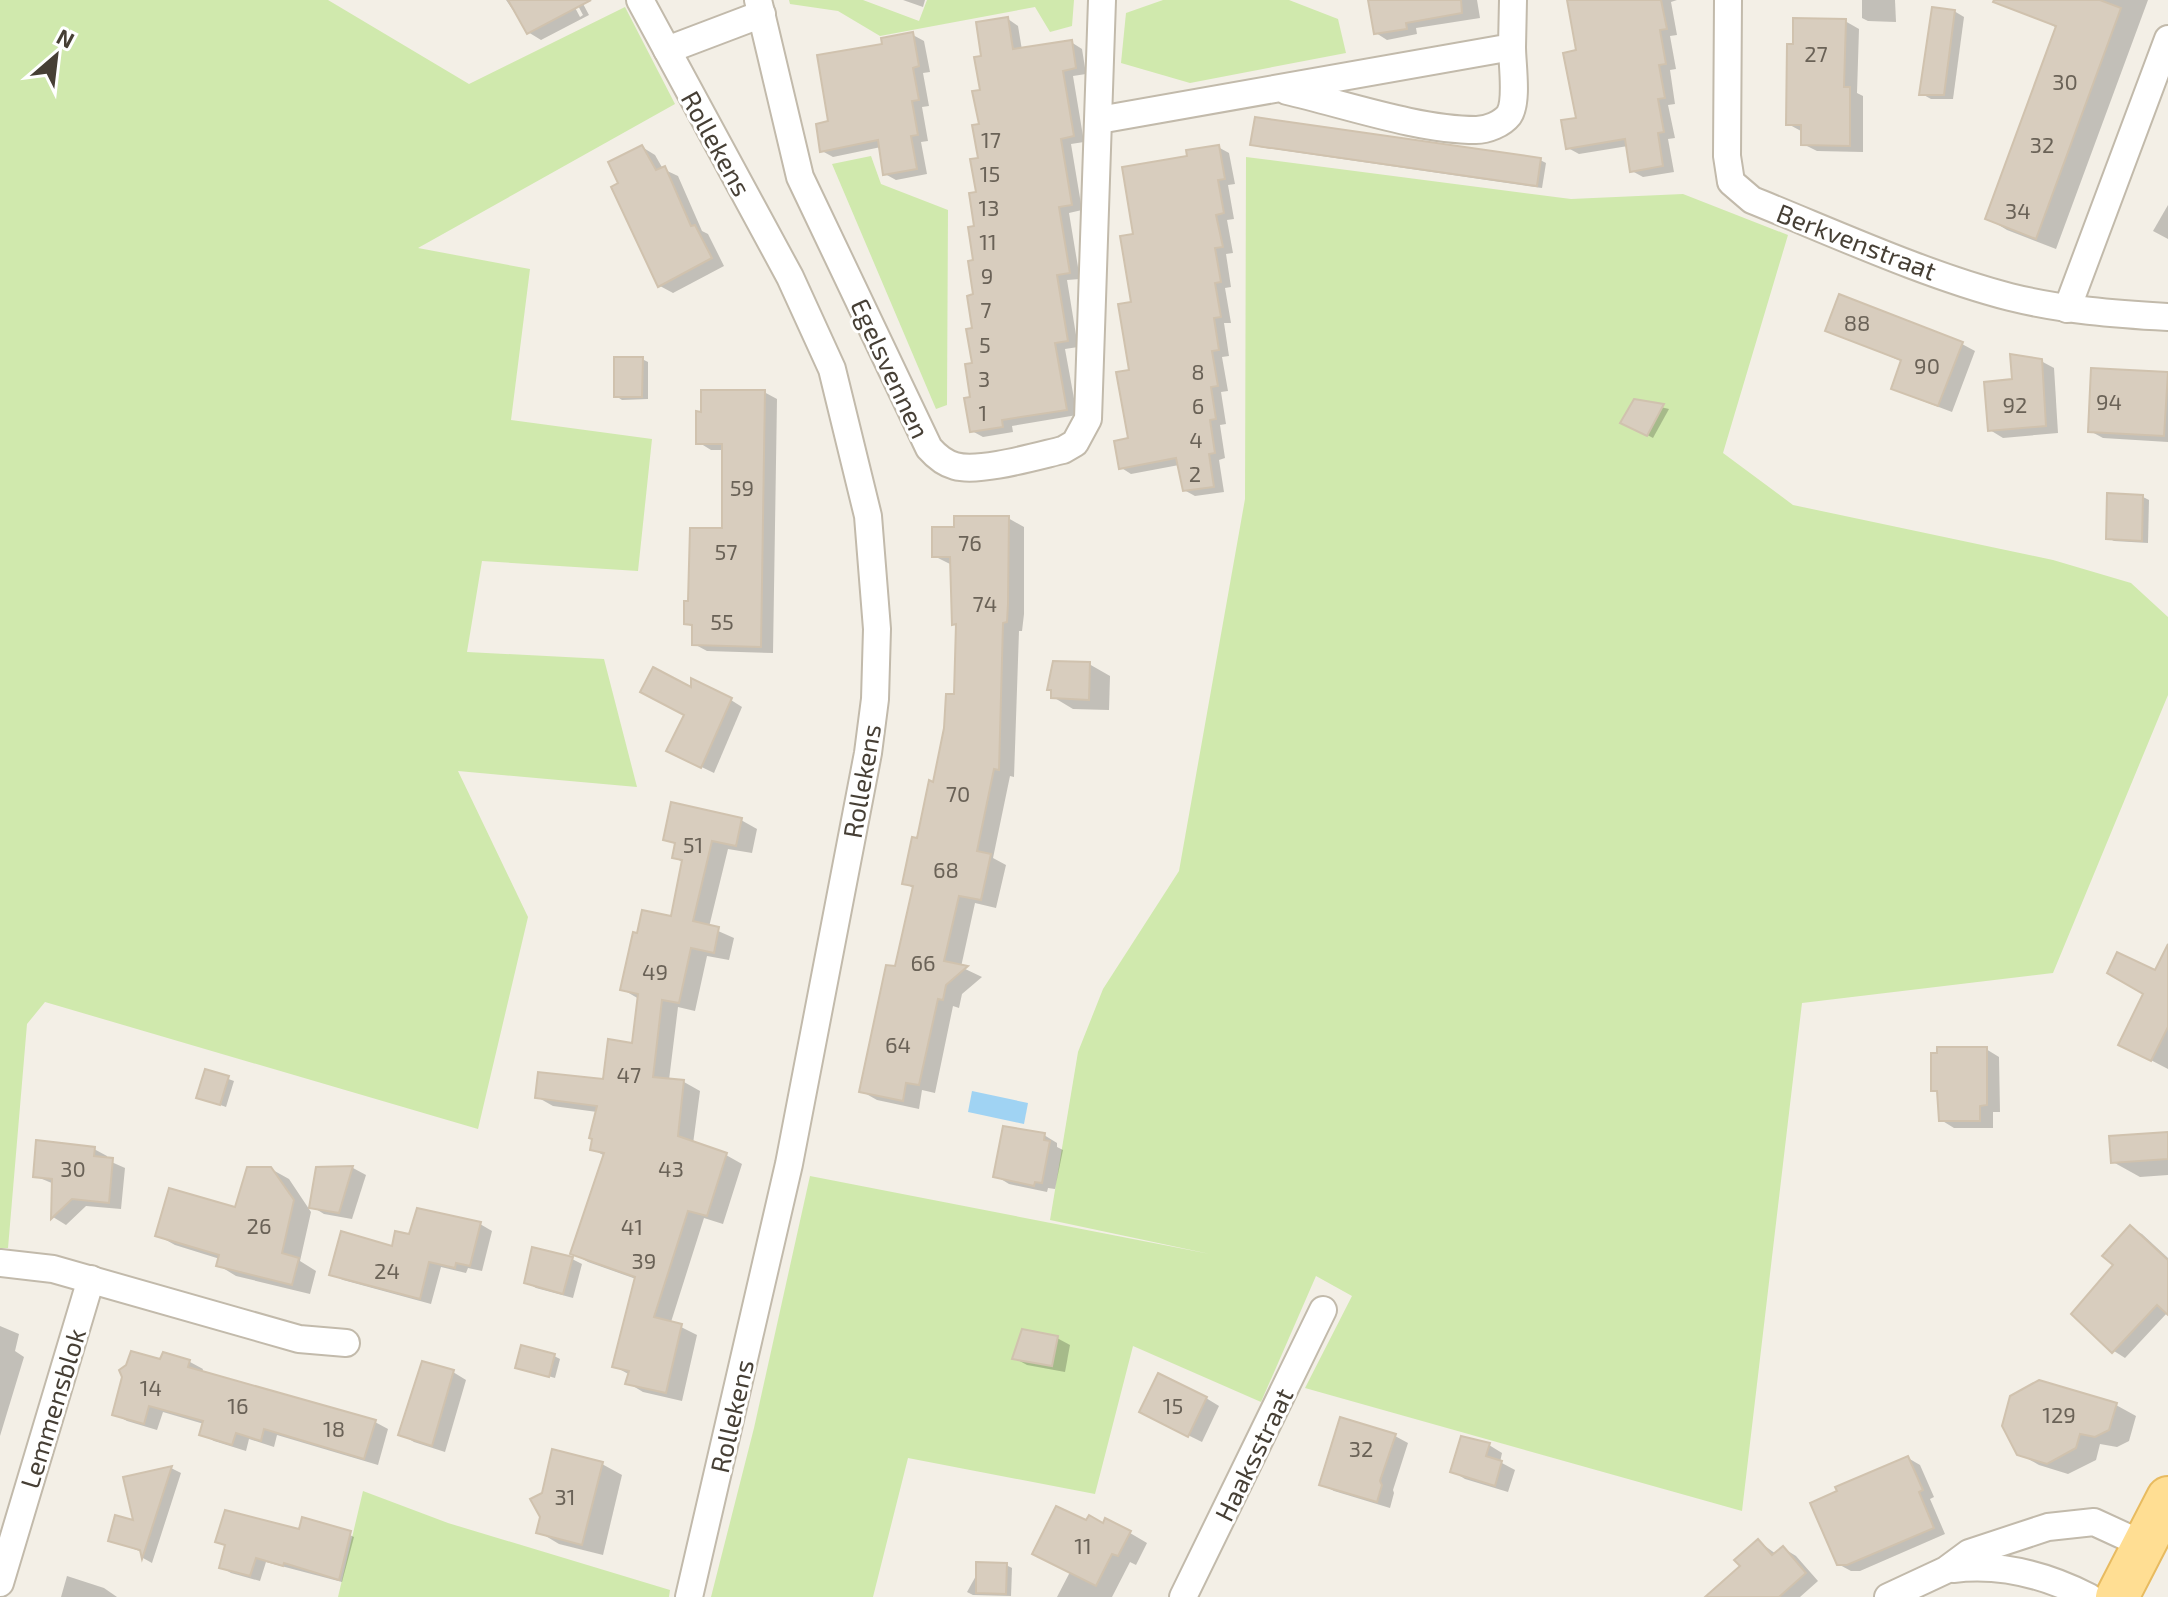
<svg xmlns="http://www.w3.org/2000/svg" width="2168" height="1597" viewBox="0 0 2168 1597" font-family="'Exo 2',sans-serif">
<rect width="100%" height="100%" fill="#f3efe6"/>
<!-- green -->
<g fill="#d0e9ad">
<path d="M0,0H328L469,84L625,7L675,104L418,248L530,269L511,420L652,439L638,571L482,561L467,652L604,659L637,787L458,771L528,917L478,1129L45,1002L27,1024L8,1248H0Z"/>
<path d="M789,0H863L919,21L927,0H1074L1072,26L1050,32L1035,7L880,36L838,11L790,4Z"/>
<path d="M1163,0H1289L1338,19L1346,53L1190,83L1121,63L1126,13Z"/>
<path d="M871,156L881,184L948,210L947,405L936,409L832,164Z"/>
<path d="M1246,157L1571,199L1683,194L1788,235L1723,453L1793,505L2053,560L2131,583L2168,617V695L2053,973L1802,1003L1742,1511L1305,1388L1352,1296L1316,1276L1261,1402L1133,1346L1095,1494L908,1458L873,1597H711L754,1428L810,1176L1210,1254L1050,1220L1078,1052L1103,989L1179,871L1245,499Z"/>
<path d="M363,1491L448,1523L670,1590L669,1597H338Z"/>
</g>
<!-- water -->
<path fill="#a0d3f3" d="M972,1091L1028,1103L1024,1124L968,1112Z"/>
<!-- shadow -->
<g fill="#0003">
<path d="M506,0H571L580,17L583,15L575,0H581L589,15L541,40L528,32Z"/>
<path d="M903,0H925L923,7Z"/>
<path d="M1377,0H1477L1480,18L1416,28L1417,34L1387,40L1376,33Z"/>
<path d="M1569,0H1677L1671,2L1677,35L1670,36L1676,69L1670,70L1675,104L1668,105L1675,138L1668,139L1674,172L1643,177L1632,171L1628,146L1579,154L1568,148L1578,120V52Z"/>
<path d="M1862,0H1895L1896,22L1868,21L1862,18Z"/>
<path d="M2042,0H2148L2056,249L2007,230L1987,218L2057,28L2036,17Z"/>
<path d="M1954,11L1964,17L1953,99H1931L1922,94Z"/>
<path d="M1008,19L1018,26L1022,50L1071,42L1082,49L1086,74L1073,76L1084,142L1071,144L1082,210L1069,213L1080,279L1067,280L1078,347L1065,349L1077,415L1012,426L1013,432L983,437L972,431L983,58Z"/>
<path d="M1845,21L1859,29L1857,93L1863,96V152L1817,151L1803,144L1801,131L1788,124L1795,46Z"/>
<path d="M913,35L924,41L930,72L923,73L929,106L922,107L928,141L921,142L927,174L896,180L885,174L881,147L833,157L822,151L830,123L884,46Z"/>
<path d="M1253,144L1540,160L1546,163L1542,188L1259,147Z"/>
<path d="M642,147L655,155L663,169L678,176L702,231L708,234L724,266L673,293L660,286L621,184Z"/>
<path d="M1218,147L1229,153L1235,184L1228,185L1234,219L1227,220L1233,253L1226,254L1231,287L1225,288L1231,323H1224L1229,356L1222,357L1228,391L1221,392L1226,424L1220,425L1225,458L1219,460L1224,492L1195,496L1184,490L1179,465L1131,474L1120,467L1130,440L1136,235L1189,157Z"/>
<path d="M2168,205V239L2153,231Z"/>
<path d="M1828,330L1962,344L1975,351L1952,412L1907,395L1894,388L1903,362Z"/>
<path d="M642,359L648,362V399L622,400L616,396Z"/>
<path d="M2041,361L2054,368L2058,433L2003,438L1990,430L2014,381Z"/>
<path d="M2093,370L2168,375V442L2103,438L2090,431Z"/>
<path d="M764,392L777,399L773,653L707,651L694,644V628L686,623L690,603L724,530V450H711L698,442Z"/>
<path d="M1635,401L1669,409L1653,438L1623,422Z"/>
<path d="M2143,497L2149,500L2148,543L2114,541L2108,538Z"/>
<path d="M1008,518L1024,527V614L1022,631H1019L1014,777L1010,776L993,858L1006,865L996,908L975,903L961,967L982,977L962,994L959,1008L953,1006L935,1093L922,1090L919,1109L877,1100L861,1091L896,969L915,889L904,883L934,784L956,696L958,626L954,623L952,565L934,556L956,529Z"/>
<path d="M1089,664L1110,676L1109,710L1073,709L1053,697Z"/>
<path d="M693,690L731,700L742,707L714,773L681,757L686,715Z"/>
<path d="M741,820L757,829L752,853L728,849L709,927L734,938L729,960L707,956L695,1011L678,1007L669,1080L684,1082L700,1091L693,1144L726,1155L742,1164L723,1224L704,1218L671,1322L697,1335L682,1401L643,1392L628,1383L630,1375L614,1366L636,1279L588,1262L572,1253L605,1156L592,1149L597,1112L553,1106L537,1097L605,1081L634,1045L639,999L622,989L673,919L684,863L674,857L677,845L665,839Z"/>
<path d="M2168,961V1069L2141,1055L2157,973Z"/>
<path d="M1986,1049L1999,1057L2000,1112H1993V1128H1954L1941,1120L1939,1093L1933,1089Z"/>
<path d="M206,1071L234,1081L226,1107L198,1097Z"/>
<path d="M2168,1134V1175L2140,1177L2113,1162Z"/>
<path d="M1044,1135L1057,1143V1147L1063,1150L1055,1189L1048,1188L1047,1192L1009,1184L996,1176Z"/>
<path d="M94,1149L107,1156V1160L125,1168L121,1209L86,1206L66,1225L53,1217L54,1184L35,1176Z"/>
<path d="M353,1168L366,1175L352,1219L324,1214L311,1206L317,1169Z"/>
<path d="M271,1169L289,1179L311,1212L300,1261L316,1271L310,1294L236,1276L218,1265L220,1259L175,1245L157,1235L236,1209Z"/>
<path d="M480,1224L492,1231L482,1271L468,1268L466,1273L441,1267L431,1304L343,1280L331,1274L393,1249L410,1236Z"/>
<path d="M2130,1228L2142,1234L2168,1258V1312L2125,1358L2114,1351L2116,1265Z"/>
<path d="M572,1259L582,1264L573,1298L536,1288L526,1282Z"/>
<path d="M0,1326L19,1334L15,1351L24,1357L0,1436Z"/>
<path d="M1057,1338L1070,1345L1065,1372L1027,1365L1014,1358Z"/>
<path d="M164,1354L190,1362L203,1369L202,1372L375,1422L388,1429L378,1465L277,1435L274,1447L249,1439L246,1451L214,1441L201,1434L204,1424L163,1412L157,1430L127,1421L114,1414L162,1362Z"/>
<path d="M554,1356L560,1359L555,1378L517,1367Z"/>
<path d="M453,1372L466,1380L445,1452L414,1442L401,1434Z"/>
<path d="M1206,1398L1219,1406L1202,1442L1155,1419Z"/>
<path d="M2116,1405L2136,1416L2129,1441L2117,1447L2100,1444L2096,1460L2068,1474L2039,1465L2018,1453Z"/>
<path d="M1395,1436L1408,1443L1393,1490L1394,1493L1390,1508L1334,1491L1321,1484Z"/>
<path d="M1489,1445L1502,1453L1500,1462L1515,1470L1508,1492L1465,1479L1452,1471Z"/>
<path d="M1908,1458L1920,1465L1934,1497L1930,1499L1945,1534L1860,1571H1851L1838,1564Z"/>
<path d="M602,1464L622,1475L603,1555L559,1544L539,1532Z"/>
<path d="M171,1468L181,1473L152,1563L143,1558L142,1552L110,1540L136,1523Z"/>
<path d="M1087,1523L1130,1533L1147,1543L1136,1565L1130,1562L1112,1597H1057L1070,1572Z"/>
<path d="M300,1531L344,1532L354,1537L342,1582L266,1562L260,1581L231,1573L221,1567L227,1546L217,1541Z"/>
<path d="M1758,1541L1776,1554L1783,1548L1796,1556L1818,1581L1800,1597H1708L1742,1566Z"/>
<path d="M1006,1565L1012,1568L1011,1596L973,1595L967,1592L977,1574Z"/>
<path d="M67,1576L104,1588L117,1597H61Z"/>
</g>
<!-- building -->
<g fill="#d8cdbe" stroke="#d0c2ae" stroke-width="2">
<path d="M508,0H591L527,34Z"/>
<path d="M1368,0H1461L1462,13L1406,23L1407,29L1374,34Z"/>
<path d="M1567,0H1661L1667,29L1660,30L1666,64L1659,65L1665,98L1658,99L1664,132L1658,133L1663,166L1630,172L1625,139L1566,149L1561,120L1576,118L1563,53L1576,50Z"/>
<path d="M1994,0H2100L2121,8L2036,239L1985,219L2056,26L1993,2Z"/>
<path d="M1932,7L1955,10L1944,95H1919Z"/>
<path d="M1008,17L1013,49L1072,40L1076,68L1063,71L1074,136L1061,139L1072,205L1059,207L1070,273L1057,275L1068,341L1055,343L1067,410L1002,420L1003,427L970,432L964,398L970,397L965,364L972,363L966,329L972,328L967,296L973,294L968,261L973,260L968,227L974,226L969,193L976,192L970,159L978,158L972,125L979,124L972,91L980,90L974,57L981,56L976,22Z"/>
<path d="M1793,18L1846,19L1844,87H1850V146L1801,145V125H1786L1787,44H1793Z"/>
<path d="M913,32L919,66L913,68L919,100L912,101L918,135L911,136L917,169L883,175L878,140L820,152L816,124L828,121L817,55L882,44L881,38Z"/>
<path d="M1255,117L1541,158L1537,186L1250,145Z"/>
<path d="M642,145L656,170L665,166L691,226L695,225L712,258L658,287L611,187L618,183L608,162Z"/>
<path d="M1219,145L1225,179L1218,180L1224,213L1216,215L1223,247L1215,248L1221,282L1215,283L1221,317L1214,318L1219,350L1212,351L1218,386L1211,387L1216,419L1210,420L1215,453L1209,454L1214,487L1183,491L1176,458L1119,469L1114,441L1128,438L1116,372L1129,370L1118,304L1131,302L1120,236L1133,234L1122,167L1187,156L1186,150Z"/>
<path d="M1839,294L1963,342L1938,406L1891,389L1901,360L1825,331Z"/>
<path d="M2010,354L2042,359L2046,426L1988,431L1984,382L2012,379Z"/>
<path d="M614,357H643L642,397H614Z"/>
<path d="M2091,368L2168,372L2164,436L2088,432Z"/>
<path d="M701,390H765L761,647L692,645V625L684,624V601H688L690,528H722V444H696V411L701,412Z"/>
<path d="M1634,399L1664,404L1647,436L1620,423Z"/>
<path d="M2107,493L2143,495L2142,541L2106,539Z"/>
<path d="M954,516H1009L1008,604L1007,622L1003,623L999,770L994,769L977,851L991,854L981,900L959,896L944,961L968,966L946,985L943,1000L938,999L919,1085L906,1083L903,1101L859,1092L886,965L895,966L913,886L902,884L912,837L917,838L929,780L933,782L944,728L946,694H954L956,624L952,625L950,557H932V527H954Z"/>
<path d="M1053,661L1090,662L1089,700L1051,698V690H1047Z"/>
<path d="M653,667L691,687V678L732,698L701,768L666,751L684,715L640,692Z"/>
<path d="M671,802L742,818L736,846L712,841L693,921L719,927L714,953L691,948L679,1003L662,1000L653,1077L684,1080L678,1136L727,1153L707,1216L688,1211L654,1317L682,1324L666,1393L625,1384L629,1371L612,1367L635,1277L570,1254L604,1153L590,1150L592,1139L589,1138L597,1106L535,1098L538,1072L603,1079L608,1039L632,1043L638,994L620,990L633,932L637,933L642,910L671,916L682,860L672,858L675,843L663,840Z"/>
<path d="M2168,944V1027L2151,1061L2118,1045L2143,994L2107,973L2117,952L2155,970Z"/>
<path d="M1937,1047H1987V1105L1980,1106V1121H1939L1937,1091H1931V1053H1937Z"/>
<path d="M205,1069L229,1076L220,1105L196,1098Z"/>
<path d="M1003,1126L1045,1133L1044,1140L1050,1141L1042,1183L1035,1182L1034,1186L993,1177Z"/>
<path d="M2168,1132V1159L2111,1163L2109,1136Z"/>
<path d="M36,1140L95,1147L94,1156L113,1158L109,1203L72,1199L51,1219L52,1179L33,1177Z"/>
<path d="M353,1166L339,1213L309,1208L316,1167Z"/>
<path d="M247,1167H271L294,1200L282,1253L299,1258L292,1285L216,1266L219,1255L155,1236L169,1188L235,1207Z"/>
<path d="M417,1208L481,1222L470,1266L456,1263L455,1268L429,1262L420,1299L329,1275L341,1231L392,1246L395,1231L409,1234Z"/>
<path d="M2130,1225L2168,1260V1315L2157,1305L2112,1353L2071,1314L2113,1265L2102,1256Z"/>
<path d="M532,1247L573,1257L563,1294L524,1283Z"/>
<path d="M1022,1329L1058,1336L1052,1366L1012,1359Z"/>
<path d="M521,1345L555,1354L549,1377L515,1368Z"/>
<path d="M131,1351L160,1359L163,1352L190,1360L188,1367L376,1420L364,1459L264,1429L261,1441L236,1433L232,1445L199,1435L203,1421L149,1406L144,1424L112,1415L122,1377L119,1370L126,1365Z"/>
<path d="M422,1361L454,1370L432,1446L398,1435Z"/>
<path d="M1158,1373L1207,1397L1188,1437L1139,1412Z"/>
<path d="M2039,1380L2117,1403L2109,1430L2095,1437L2080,1434L2076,1448L2047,1464L2017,1455L2002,1426L2010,1396Z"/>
<path d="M1340,1417L1396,1434L1380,1481L1382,1485L1377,1502L1319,1485Z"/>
<path d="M1461,1436L1490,1443L1486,1456L1502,1461L1495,1486L1450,1472Z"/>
<path d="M552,1449L603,1462L582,1545L536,1533L540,1517L530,1499L542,1493Z"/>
<path d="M1908,1456L1923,1490L1919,1492L1934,1528L1847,1565H1837L1810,1503L1837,1491L1835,1487Z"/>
<path d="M172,1466L142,1559L140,1550L108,1541L115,1515L133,1520L123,1477Z"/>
<path d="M1056,1506L1086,1520L1089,1515L1103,1523L1105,1518L1131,1531L1118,1556L1112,1554L1096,1586L1032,1554Z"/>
<path d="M225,1510L299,1529L302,1517L351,1531L339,1580L284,1563L283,1566L256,1558L250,1576L219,1568L225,1545L215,1542Z"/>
<path d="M1758,1539L1772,1555L1783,1546L1806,1573L1779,1597H1705L1740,1566L1734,1560Z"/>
<path d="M976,1562L1007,1563L1006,1594L976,1593Z"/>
</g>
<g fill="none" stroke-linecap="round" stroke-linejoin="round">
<!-- minor casing -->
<g stroke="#c2baab" stroke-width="30">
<g id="minor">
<path d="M640,0L790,277L832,369L868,516L877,629L875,699L868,753L789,1164L689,1597"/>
<path d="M758,0L800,177L929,448C936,456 944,463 955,466C979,473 1037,456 1063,450L1075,443L1088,419L1102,0"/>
<path d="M1728,0L1727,156L1731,182L1752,200C1834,233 1925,275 2010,297C2062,310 2115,314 2168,317"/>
<path d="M667,50L762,14"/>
<path d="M1287,91C1344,104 1418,130 1476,130C1487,130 1502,124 1509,115C1518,101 1512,64 1512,47"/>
<path d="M1099,120L1512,47L1513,0"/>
<path d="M2067,309L2168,39"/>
<path d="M0,1263L53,1269L299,1339L346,1343"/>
<path d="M1953,1569C2001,1563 2046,1575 2089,1597"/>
<path d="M0,1583L91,1279"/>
<path d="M1183,1597L1323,1310"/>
<path d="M1888,1597L1946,1570L1969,1553L2048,1527L2094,1522L2144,1545"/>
</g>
</g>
<!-- primary casing -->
<g stroke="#e8bb60" stroke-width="46">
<path id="primary" d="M2117,1597L2168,1498"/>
</g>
<!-- minor -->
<use href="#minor" stroke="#fff" stroke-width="26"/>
<!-- primary -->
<use href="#primary" stroke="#ffde93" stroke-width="42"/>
</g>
<g text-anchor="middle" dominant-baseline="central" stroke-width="6" stroke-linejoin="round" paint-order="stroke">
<!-- number labels -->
<g font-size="22" fill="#6a6257">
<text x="1816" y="53">27</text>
<text x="2065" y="81">30</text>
<text x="991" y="139">17</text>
<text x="2042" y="144">32</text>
<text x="990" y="173">15</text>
<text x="989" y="207">13</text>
<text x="2018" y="210">34</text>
<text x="988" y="241">11</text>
<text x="987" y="275">9</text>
<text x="986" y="309">7</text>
<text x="1857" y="322">88</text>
<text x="985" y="344">5</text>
<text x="1927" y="365">90</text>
<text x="1198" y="371">8</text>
<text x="984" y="378">3</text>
<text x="2109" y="401">94</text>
<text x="2015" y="404">92</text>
<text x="1198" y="405">6</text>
<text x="983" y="412">1</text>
<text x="1196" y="439">4</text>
<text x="1195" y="473">2</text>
<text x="742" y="487">59</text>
<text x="970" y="542">76</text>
<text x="726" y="551">57</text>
<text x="985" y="603">74</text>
<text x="722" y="621">55</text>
<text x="958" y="793">70</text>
<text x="693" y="844">51</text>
<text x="946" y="869">68</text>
<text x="923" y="962">66</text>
<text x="655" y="971">49</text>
<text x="898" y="1044">64</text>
<text x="629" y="1074">47</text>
<text x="73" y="1168">30</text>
<text x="671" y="1168">43</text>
<text x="259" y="1225">26</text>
<text x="632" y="1226">41</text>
<text x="644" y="1260">39</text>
<text x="387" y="1270">24</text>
<text x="151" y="1387">14</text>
<text x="238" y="1405">16</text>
<text x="1173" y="1405">15</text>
<text x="2059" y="1414">129</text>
<text x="334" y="1428">18</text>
<text x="1361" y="1448">32</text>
<text x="565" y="1496">31</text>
<text x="1083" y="1545">11</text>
</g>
<!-- street labels -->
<g font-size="26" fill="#463f35" stroke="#fff">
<text transform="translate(717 143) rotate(61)">Rollekens</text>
<text transform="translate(1857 241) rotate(21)">Berkvenstraat</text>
<text transform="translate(891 368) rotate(65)">Egelsvennen</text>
<text transform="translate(861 781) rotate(-80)">Rollekens</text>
<text transform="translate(52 1408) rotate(-73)">Lemmensblok</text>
<text transform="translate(731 1416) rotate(-77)">Rollekens</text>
<text transform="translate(1253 1454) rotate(-64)">Haaksstraat</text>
</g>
</g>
<!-- north arrow -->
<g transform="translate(56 56) rotate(28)" stroke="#ffffff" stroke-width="6" paint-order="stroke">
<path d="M0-6L14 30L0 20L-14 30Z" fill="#463f35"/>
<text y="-12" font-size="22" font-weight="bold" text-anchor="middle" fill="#463f35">N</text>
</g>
</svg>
